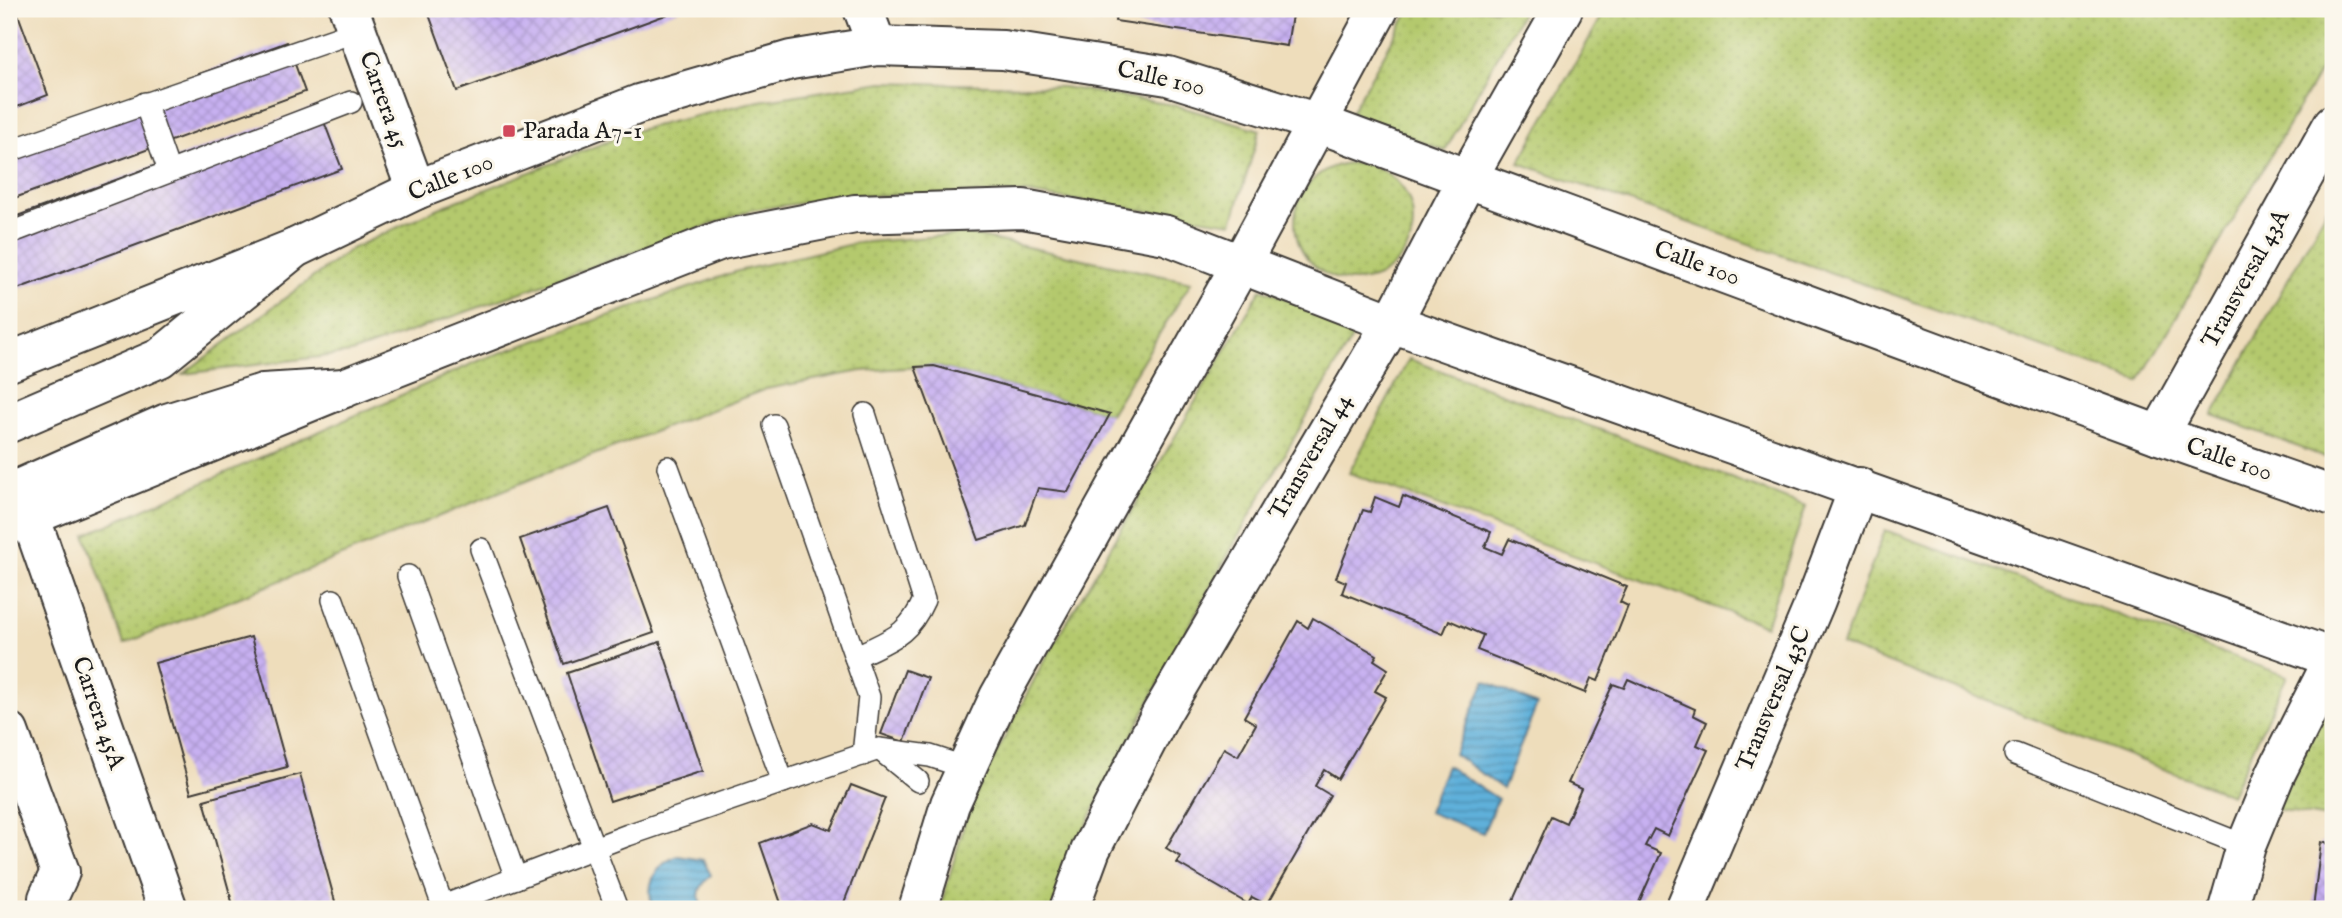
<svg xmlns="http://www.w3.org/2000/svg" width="2342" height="918" viewBox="0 0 2342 918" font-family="'IM FELL English',serif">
<defs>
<pattern id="grass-dots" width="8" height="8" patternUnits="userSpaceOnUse" patternTransform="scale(1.75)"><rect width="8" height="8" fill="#b4c96d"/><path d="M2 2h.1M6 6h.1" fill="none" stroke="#9aac5e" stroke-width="1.8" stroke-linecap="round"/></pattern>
<pattern id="water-rules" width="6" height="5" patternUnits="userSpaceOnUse" patternTransform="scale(1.75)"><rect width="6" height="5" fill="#5fb0da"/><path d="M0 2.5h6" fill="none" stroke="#4e8eb0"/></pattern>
<pattern id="building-cross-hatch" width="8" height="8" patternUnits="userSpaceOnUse" patternTransform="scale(1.75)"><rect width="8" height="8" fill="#c7b0f1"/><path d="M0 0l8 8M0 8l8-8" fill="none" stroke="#aa97ce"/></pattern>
</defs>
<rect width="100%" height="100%" fill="#fbf7ec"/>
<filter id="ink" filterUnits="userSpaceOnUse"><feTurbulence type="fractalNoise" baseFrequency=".0143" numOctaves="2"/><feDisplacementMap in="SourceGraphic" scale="14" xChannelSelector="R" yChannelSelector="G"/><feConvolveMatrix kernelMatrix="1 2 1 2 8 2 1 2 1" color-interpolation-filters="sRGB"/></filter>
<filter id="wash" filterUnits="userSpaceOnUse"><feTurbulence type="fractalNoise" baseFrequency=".00686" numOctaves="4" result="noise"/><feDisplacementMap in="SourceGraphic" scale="28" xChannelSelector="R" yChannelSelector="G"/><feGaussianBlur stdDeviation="1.57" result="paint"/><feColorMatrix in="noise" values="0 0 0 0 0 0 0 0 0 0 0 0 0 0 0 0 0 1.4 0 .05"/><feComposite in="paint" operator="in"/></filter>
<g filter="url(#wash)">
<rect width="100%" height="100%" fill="#edb"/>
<!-- grass -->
<g fill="url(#grass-dots)" stroke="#687244" stroke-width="2">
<path d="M1410,9H1524L1445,151L1350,114Z"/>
<path d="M1606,9H2333V49L2139,381L1519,163Z"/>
<path d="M882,82L1063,87L1174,105L1260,130L1232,223L1024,193L854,196L751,210L351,353L183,374L351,249L439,208L634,131L753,102Z"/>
<circle cx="1354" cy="222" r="59"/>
<path d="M2333,198V460L2213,415Z"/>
<path d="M966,234L1191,282L1110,414L934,366L861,371L766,389L551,471L124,644L85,535L483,359L738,271L856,243Z"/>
<path d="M1261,289L1359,326C1285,453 1211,581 1144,712C1110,778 1076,839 1052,909H940L969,808L1039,670Z"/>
<path d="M1409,359L1806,506L1766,626L1349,473Z"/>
<path d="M1885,530L2287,676L2231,795L1842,645Z"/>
<path d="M2333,695V819L2275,809Z"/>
</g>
<!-- water -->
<g fill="url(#water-rules)" stroke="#3e667b" stroke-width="2">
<path d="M1485,681L1537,705L1503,789L1454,754Z"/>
<path d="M1447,766L1498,799L1483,833L1428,812Z"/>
<path d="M678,856L703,860L711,875C700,886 695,895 703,909H654C644,886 655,864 678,856Z"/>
</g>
<g id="blocks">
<!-- building -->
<g fill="url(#building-cross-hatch)">
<path d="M9,9H16L48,95L9,110Z"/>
<path d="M427,9H682L457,91Z"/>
<path d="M1046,9H1100L1099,19Z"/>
<path d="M1117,9H1293L1287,46L1115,21Z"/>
<path d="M287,42L305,92L9,200V144Z"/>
<path d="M318,106L342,169L9,292V219Z"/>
<path d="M934,366L1110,414L1068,492L1038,488L1025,525L979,540L915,367Z"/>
<path d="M1403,496L1491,532L1485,547L1502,554L1509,539L1627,587L1620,602L1628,606L1598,681L1591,678L1585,693L1477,650L1483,635L1449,620L1443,634L1342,593L1346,582L1336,578L1363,510L1370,512L1375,497L1399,507Z"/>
<path d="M609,508L654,633L564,664L520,539Z"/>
<path d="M1313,618L1377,655L1374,660L1388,669L1375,691L1386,697L1338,779L1324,770L1315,786L1330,795L1267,905L1252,897L1248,904L1177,863L1181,857L1166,848L1224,748L1238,756L1256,724L1244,717L1298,621L1308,628Z"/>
<path d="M251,637L287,767L191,793L155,663Z"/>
<path d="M660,642L703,771L610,801L567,673Z"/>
<path d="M905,670L928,678L904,742L881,734Z"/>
<path d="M1628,679L1695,709L1693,715L1707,722L1697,745L1708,750L1668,836L1654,829L1645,846L1661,853L1636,909H1509L1551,816L1566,823L1581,789L1568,783L1613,684L1624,688Z"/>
<path d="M300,774L336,905L319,909H234L204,800Z"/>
<path d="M851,785L885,798L843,905L828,909H783L760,843L813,823L831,830Z"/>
<path d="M2321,842L2333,845V909H2313Z"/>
</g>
</g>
</g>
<g filter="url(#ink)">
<use href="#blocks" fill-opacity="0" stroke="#3c3934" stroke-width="2"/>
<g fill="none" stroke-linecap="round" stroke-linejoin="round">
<!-- service casing -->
<g stroke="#3c3934" stroke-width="24">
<g id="service">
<path d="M145,103L169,171"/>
<path d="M9,151L357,31"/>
<path d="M15,231L351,102"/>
<path d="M774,425L869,697L863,755"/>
<path d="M668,467L783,782"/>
<path d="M481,549L617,909"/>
<path d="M408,576L516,878"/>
<path d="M333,600L444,909"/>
<path d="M855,657C890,639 907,638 924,600L865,414"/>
<path d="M879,749L918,781"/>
<path d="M2015,754L2246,846"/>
<path d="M443,906L628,835L879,749L930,756L967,768"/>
</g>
</g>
<!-- minor casing -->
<g stroke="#3c3934" stroke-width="42">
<g id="minor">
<path d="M349,9L416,190"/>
<path d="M863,9L877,46"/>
<path d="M2159,435L2333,124"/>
<path d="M918,909L950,804L999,697L1241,264"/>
<path d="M1069,909L1091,849L1161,714L1392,323"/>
<path d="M1685,909L1816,600L1859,487"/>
<path d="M2228,909L2246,846L2276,773L2333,660"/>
</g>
</g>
<!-- tertiary casing -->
<g stroke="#3c3934" stroke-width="42">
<g id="tertiary">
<path d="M1241,264L1379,9"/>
<path d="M1392,323L1467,179L1563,9"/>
<path d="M9,423L160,358L295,248L416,190L639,104L791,60L877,46L1003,50L1168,76L1315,122L2159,435L2333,496"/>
<path d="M9,493L167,423L263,393L344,388L721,240L855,214L1023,209L1166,235L1392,323L2333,658"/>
<path d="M30,516L168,909"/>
</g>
</g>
<!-- primary casing -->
<g stroke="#3c3934" stroke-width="42">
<g id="primary">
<path d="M9,362L295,248"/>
<path d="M9,525L344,388"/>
<path d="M9,732L60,872L48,898"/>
</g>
</g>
<!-- service -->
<use href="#service" stroke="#fff" stroke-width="21"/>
<!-- minor -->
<use href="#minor" stroke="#fff" stroke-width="38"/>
<!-- tertiary -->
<use href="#tertiary" stroke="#fff" stroke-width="38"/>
<!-- primary -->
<use href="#primary" stroke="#fff" stroke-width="38"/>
</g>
</g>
<!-- markers -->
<rect fill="#d1495b" stroke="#fbf7ec" stroke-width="2.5" x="502" y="124" width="14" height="14" rx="3.5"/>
<g text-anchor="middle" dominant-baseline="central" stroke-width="6" stroke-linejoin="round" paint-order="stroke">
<!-- street labels -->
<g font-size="24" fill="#1c1c1c" stroke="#fbf7ec">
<text transform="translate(1161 79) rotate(13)">Calle 100</text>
<text transform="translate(383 100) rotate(70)">Carrera 45</text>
<text transform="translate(451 178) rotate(-22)">Calle 100</text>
<text transform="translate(1697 264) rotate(20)">Calle 100</text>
<text transform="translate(2246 279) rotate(-61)">Transversal 43A</text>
<text transform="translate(1311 457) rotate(-60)">Transversal 44</text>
<text transform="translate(2229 460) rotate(19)">Calle 100</text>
<text transform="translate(1774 699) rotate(-67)">Transversal 43C</text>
<text transform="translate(98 713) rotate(71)">Carrera 45A</text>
</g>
<!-- poi labels -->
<g font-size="24" fill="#1c1c1c" stroke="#fbf7ec" text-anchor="start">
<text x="523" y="131">Parada A7-1</text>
</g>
</g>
<!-- margin -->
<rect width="2342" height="918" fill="none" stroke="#fbf7ec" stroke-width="35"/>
</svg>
